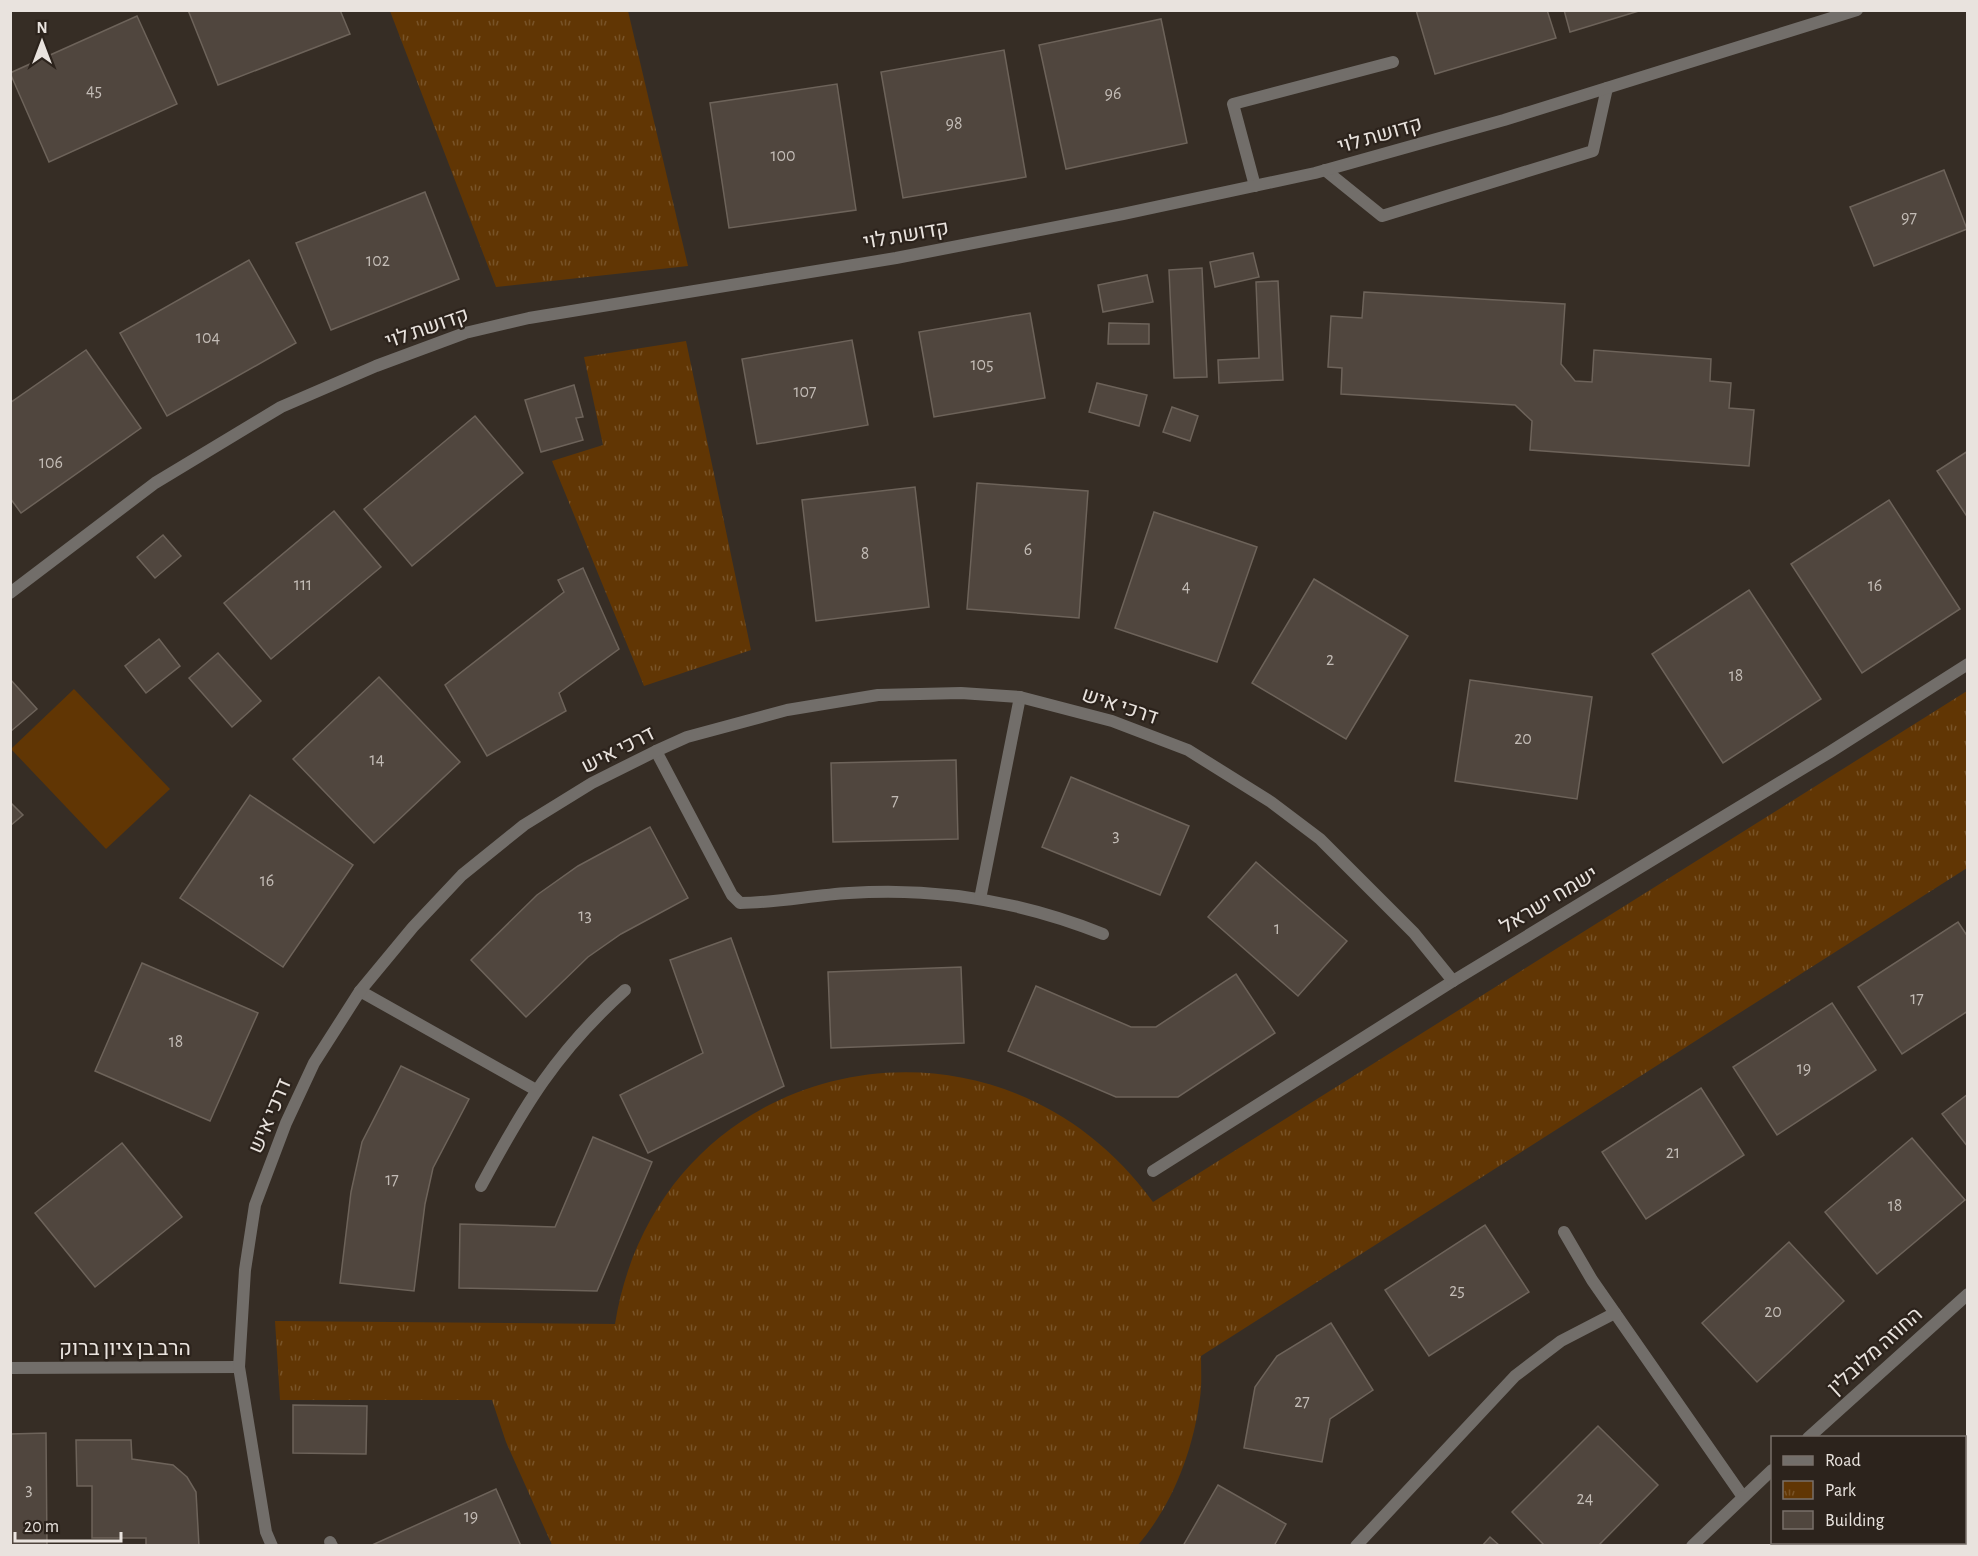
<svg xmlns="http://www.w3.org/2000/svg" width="1978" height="1556" viewBox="0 0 1978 1556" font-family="'Alegreya Sans',Heebo,sans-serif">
<defs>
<pattern id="park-tufts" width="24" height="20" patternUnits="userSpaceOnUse" patternTransform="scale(1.5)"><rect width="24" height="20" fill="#613604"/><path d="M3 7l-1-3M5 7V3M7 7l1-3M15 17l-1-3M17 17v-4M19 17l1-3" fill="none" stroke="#785328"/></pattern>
</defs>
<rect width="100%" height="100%" fill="#362d25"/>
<!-- park -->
<g fill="url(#park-tufts)">
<path d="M390,11H628L688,266L496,287Z"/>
<path d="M686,341L751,650L644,686L552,461L603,445L584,357Z"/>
<path d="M1967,691V868L1201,1356C1201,1370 1202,1384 1200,1398C1193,1451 1173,1504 1138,1545H552L506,1442L492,1400H280L275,1321L615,1324C658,1054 994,982 1153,1202Z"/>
</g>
<!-- garden -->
<path fill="#613604" d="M74,689L170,789L106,849L11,749Z"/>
<!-- building -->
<g fill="#50463e" stroke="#6d635a" stroke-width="1.5">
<path d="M188,10H340L350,34L218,85Z"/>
<path d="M1416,10H1547L1556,38L1435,74Z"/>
<path d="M1564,10H1642L1570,32Z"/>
<path d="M137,16L177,104L49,162L10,73Z"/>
<path d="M1161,19L1187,143L1066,169L1039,45Z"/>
<path d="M1004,50L1026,177L903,198L881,72Z"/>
<path d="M837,84L856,210L729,228L710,103Z"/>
<path d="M1944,170L1967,229L1874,266L1850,207Z"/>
<path d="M425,192L459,279L331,330L296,243Z"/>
<path d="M1253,253L1259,277L1215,287L1210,262Z"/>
<path d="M249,260L296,343L167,416L120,333Z"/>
<path d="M1202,268L1207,377L1174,378L1169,270Z"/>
<path d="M1147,275L1153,302L1103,312L1098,285Z"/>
<path d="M1278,281L1283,380L1219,383L1218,360L1259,358L1256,282Z"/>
<path d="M1364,292L1565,304L1561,364L1575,381L1592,382L1594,350L1711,359L1710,381L1731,383L1729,408L1754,410L1749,466L1530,450L1532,421L1515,405L1341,394L1342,368L1328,367L1331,316L1362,318Z"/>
<path d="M1030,313L1045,398L934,417L919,332Z"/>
<path d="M1109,323L1149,324V344H1108Z"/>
<path d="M852,340L868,425L757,444L742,359Z"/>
<path d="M86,350L141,428L21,513L10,498V403Z"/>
<path d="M1097,383L1147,395L1139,426L1089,412Z"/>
<path d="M574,385L583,417L576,418L583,440L541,452L525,400Z"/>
<path d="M1172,407L1198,416L1190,441L1163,432Z"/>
<path d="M475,416L523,473L412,566L364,509Z"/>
<path d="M1968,451V518L1937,471Z"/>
<path d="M977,483L1088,491L1079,618L967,609Z"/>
<path d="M915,487L929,607L816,621L802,500Z"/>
<path d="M1889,500L1960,609L1862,673L1791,564Z"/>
<path d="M334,511L381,567L271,659L224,603Z"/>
<path d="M1154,512L1257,547L1217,662L1115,628Z"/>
<path d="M163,535L181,556L155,578L137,557Z"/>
<path d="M583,568L619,649L559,693L566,711L487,756L445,685L564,592L558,580Z"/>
<path d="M1314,579L1408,636L1346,739L1252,683Z"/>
<path d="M1749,590L1821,699L1723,763L1652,654Z"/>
<path d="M159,639L180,666L146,693L125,666Z"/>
<path d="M218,653L261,701L232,727L189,678Z"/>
<path d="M379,677L460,762L374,843L293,759Z"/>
<path d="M10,679L37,709L10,732Z"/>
<path d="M1470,680L1592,697L1577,799L1455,781Z"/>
<path d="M956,760L958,839L833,842L831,763Z"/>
<path d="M1071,777L1189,826L1160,895L1042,847Z"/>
<path d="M250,795L353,865L283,967L180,898Z"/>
<path d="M10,802L23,815L10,826Z"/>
<path d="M650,827L688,898L621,934L588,957L526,1017L471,960L537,895L578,866Z"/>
<path d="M1256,862L1347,941L1298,996L1208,917Z"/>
<path d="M1958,922L1968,937V1011L1902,1054L1858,987Z"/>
<path d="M731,938L784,1086L648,1153L620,1095L703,1053L670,960Z"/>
<path d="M142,963L258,1013L210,1121L95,1071Z"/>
<path d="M961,967L964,1043L831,1048L828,972Z"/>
<path d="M1236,974L1275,1033L1178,1097H1116L1008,1051L1036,986L1131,1027H1156Z"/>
<path d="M1832,1003L1876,1070L1777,1135L1733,1067Z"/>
<path d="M401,1066L469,1099L433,1168L425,1204L414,1291L340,1283L351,1192L362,1142Z"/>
<path d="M1701,1088L1744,1155L1646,1219L1602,1152Z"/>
<path d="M1968,1094V1147L1942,1114Z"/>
<path d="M593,1137L652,1162L597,1291L459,1288L460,1224L555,1227Z"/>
<path d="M1912,1138L1965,1200L1877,1274L1825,1212Z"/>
<path d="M122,1143L182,1217L95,1287L35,1213Z"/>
<path d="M1485,1225L1529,1292L1429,1356L1385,1290Z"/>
<path d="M1789,1242L1844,1301L1757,1382L1702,1323Z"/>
<path d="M1331,1323L1373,1390L1330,1419L1322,1462L1244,1448L1255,1387L1277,1356Z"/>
<path d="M293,1405L367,1406L366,1454L293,1453Z"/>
<path d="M1598,1426L1658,1485L1598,1546H1545L1512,1512Z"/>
<path d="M46,1433L47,1546H10V1434Z"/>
<path d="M76,1440H131L132,1459L173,1465L187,1477L196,1492L199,1546H146V1538H92V1486H77Z"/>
<path d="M1964,1475L1968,1478V1531L1964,1534Z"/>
<path d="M1218,1485L1286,1524L1274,1546H1183Z"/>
<path d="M496,1489L521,1546H370Z"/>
<path d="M1490,1537L1500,1546H1482Z"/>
<path d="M1842,1542H1955L1951,1546H1845Z"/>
</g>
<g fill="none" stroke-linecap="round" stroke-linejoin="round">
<!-- service -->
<g stroke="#726e6a" stroke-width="12">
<path d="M1325,170L1382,216L1593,151L1607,88"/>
<path d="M1255,186L1233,104L1393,62"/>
<path d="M656,751L732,895L740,903C776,903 813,895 849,893C936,887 1023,902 1103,934"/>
<path d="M980,899L1020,697"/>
<path d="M360,991L536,1090"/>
<path d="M481,1186C524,1106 556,1052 625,990"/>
<path d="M330,1542L332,1546"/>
<path d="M1356,1546L1515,1376L1561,1341L1615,1313"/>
</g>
<!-- minor -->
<g stroke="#726e6a" stroke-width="12">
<path d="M1153,1171L1453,981L1830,752L1968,664"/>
<path d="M1564,1232L1592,1280L1743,1497"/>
<path d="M10,1368L239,1367"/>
<path d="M272,1546L266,1532L239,1367L245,1270L255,1205L286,1123L314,1063L360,991L413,927L462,875L524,825L592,783L656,751L687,737L787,710L878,695L961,693L1020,697L1112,721L1188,750L1271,802L1320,839L1414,933L1453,981"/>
</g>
<!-- tertiary -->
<g stroke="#726e6a" stroke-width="12">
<path d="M10,593L155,483L281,407L376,366L465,333L529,318L896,258L1123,214L1315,173L1504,120L1857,10"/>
<path d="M1808,1438L1968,1294"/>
<path d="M1692,1546L1772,1470"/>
</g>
</g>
<g text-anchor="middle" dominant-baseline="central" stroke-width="4.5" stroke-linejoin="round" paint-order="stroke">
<!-- number labels -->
<g font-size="18" fill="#c3bcb6">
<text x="94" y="91">45</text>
<text x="1113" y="94">96</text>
<text x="954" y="124">98</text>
<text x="783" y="156">100</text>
<text x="1909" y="218">97</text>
<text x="378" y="261">102</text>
<text x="208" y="338">104</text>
<text x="982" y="365">105</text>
<text x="805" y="392">107</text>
<text x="51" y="463">106</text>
<text x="1028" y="550">6</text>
<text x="865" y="554">8</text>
<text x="303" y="585">111</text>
<text x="1875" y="586">16</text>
<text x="1186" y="587">4</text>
<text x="1330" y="660">2</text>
<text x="1736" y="676">18</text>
<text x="1523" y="739">20</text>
<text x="377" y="760">14</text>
<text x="895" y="801">7</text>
<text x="1116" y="836">3</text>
<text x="267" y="881">16</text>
<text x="585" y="916">13</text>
<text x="1277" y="929">1</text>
<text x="1917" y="999">17</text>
<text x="176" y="1042">18</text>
<text x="1804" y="1069">19</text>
<text x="1673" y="1153">21</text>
<text x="392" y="1180">17</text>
<text x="1895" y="1206">18</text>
<text x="1457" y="1291">25</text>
<text x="1773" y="1312">20</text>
<text x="1302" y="1402">27</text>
<text x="29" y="1490">3</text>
<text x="1585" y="1499">24</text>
<text x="471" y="1517">19</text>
</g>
<!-- street labels -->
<g font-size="21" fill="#e9e3de" stroke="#2c231c">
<text transform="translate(1380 135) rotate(-16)">קדושת לוי</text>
<text transform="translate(906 235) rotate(-10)">קדושת לוי</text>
<text transform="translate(427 328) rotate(-19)">קדושת לוי</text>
<text transform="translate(1120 706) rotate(18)">דרכי איש</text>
<text transform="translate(618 750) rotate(-27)">דרכי איש</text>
<text transform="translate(1549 900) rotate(-31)">ישמח ישראל</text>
<text transform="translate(270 1116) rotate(-67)">דרכי איש</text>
<text x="125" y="1348">הרב בן ציון ברוק</text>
<text transform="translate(1875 1351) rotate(-42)">החוזה מלובלין</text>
</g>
</g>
<!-- border -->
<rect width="1978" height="1556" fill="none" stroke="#e9e3de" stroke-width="24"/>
<!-- legend -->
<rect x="1771" y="1436" width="195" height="108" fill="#2c231c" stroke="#78706a" stroke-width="1.5"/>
<rect x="1783" y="1456" width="30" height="9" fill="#726e6a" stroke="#78706a" stroke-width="1.5"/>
<text x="1825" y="1466" font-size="18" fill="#e9e3de">Road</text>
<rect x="1783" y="1481" width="30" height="18" fill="url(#park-tufts)" stroke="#78706a" stroke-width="1.5"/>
<text x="1825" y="1496" font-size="18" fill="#e9e3de">Park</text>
<rect x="1783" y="1511" width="30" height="18" fill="#50463e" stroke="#78706a" stroke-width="1.5"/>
<text x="1825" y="1526" font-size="18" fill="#e9e3de">Building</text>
<!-- north arrow -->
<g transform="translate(42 42)" stroke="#2c231c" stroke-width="4.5" paint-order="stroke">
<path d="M0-4.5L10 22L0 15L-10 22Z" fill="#e9e3de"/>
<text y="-9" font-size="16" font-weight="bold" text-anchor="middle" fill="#e9e3de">N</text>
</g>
<!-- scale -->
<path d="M15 1532v9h106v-9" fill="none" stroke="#e9e3de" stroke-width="3"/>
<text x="24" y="1532" font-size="18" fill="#e9e3de" stroke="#2c231c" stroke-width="4.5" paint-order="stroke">20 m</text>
</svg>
